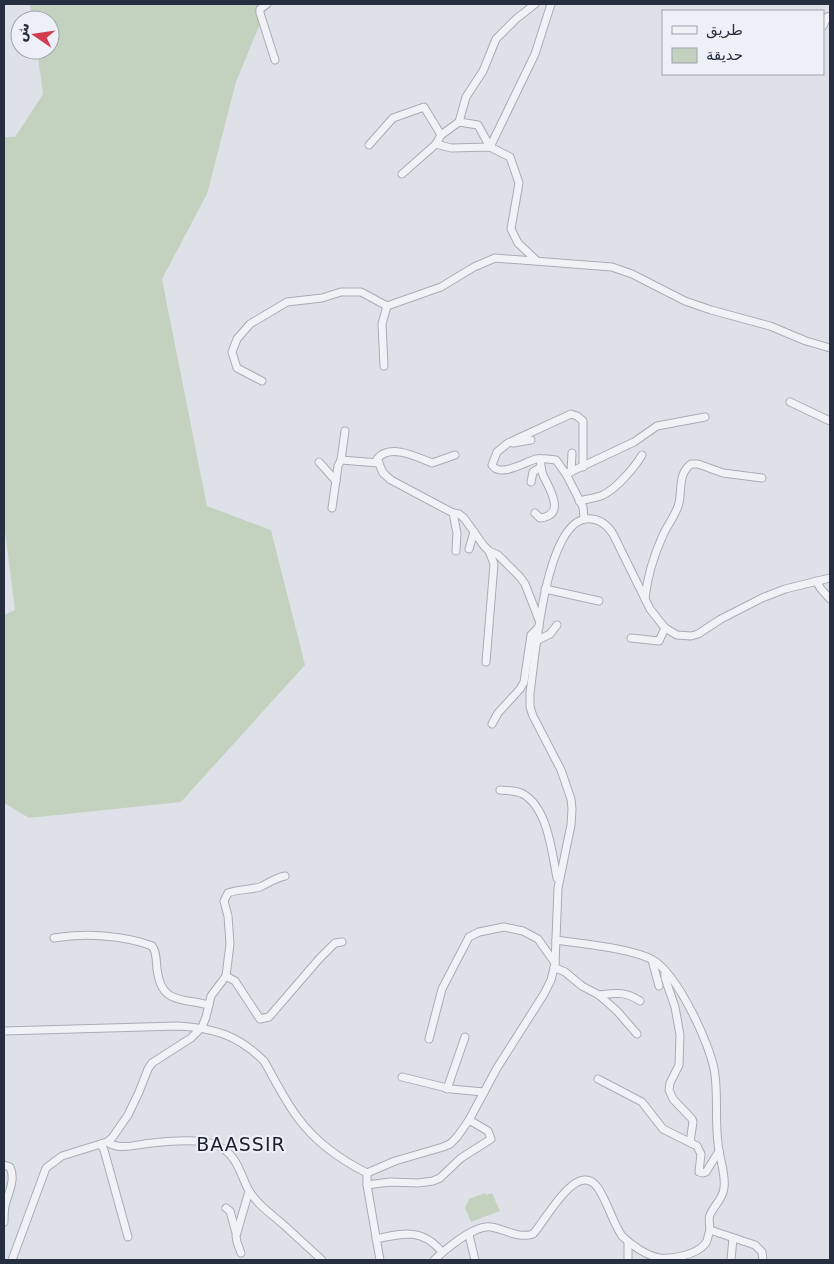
<svg xmlns="http://www.w3.org/2000/svg" width="834" height="1264" viewBox="0 0 834 1264" font-family="'DejaVu Sans','Noto Sans Arabic',sans-serif">
<rect width="100%" height="100%" fill="#dee2e8"/>
<!-- green -->
<g fill="#c3d2bf">
<path d="M30,4H268L236,82L207,194L162,279L207,506L271,530L305,665L181,802L29,818L4,803V615L15,610L4,524V137H15L43,94L37,50H50V20H32Z"/>
<path d="M485,1193L486,1195L492,1193L500,1211L471,1222L465,1208L469,1199Z"/>
</g>
<g fill="none" stroke-linecap="round" stroke-linejoin="round">
<!-- minor casing -->
<g stroke="#a7acb5" stroke-width="9">
<g id="minor">
<path d="M267,4L260,9V13L275,60"/>
<path d="M823,26L827,17L830,16"/>
<path d="M459,122L466,97L483,71L496,39L516,19L535,4"/>
<path d="M369,145L393,118L424,107L441,135"/>
<path d="M490,147L478,125L459,122L441,135L436,144L451,148L490,147L510,157L519,183L511,229L518,243L536,260"/>
<path d="M490,147L535,54L551,4"/>
<path d="M402,174L436,144"/>
<path d="M384,366L382,324L387,306"/>
<path d="M262,381L237,368L232,352L237,339L250,324L287,302L322,298L341,292H361L387,306L441,287L474,267L495,258L612,267L632,274L685,301L711,310L770,326L806,341L830,348"/>
<path d="M790,402L830,421"/>
<path d="M513,443L531,440"/>
<path d="M455,455L432,463C417,457 390,443 377,459L383,473L391,480L453,513L459,514L464,518L484,546L489,551L498,555L520,577L525,584L539,620"/>
<path d="M341,460L345,431"/>
<path d="M319,462L336,481"/>
<path d="M571,472L572,453"/>
<path d="M566,474L556,460C549,459 542,458 536,459C525,462 500,478 492,465L497,452L508,443L571,414L577,416L583,421V467"/>
<path d="M531,482L533,472L541,467"/>
<path d="M579,501C587,499 596,498 603,495C616,489 635,467 642,455"/>
<path d="M332,508L338,466L341,460L379,463"/>
<path d="M453,513L457,533L456,551"/>
<path d="M535,513L540,518C567,515 549,488 543,475C541,470 541,464 540,459"/>
<path d="M584,518L583,507L566,474L634,442L657,426L705,417"/>
<path d="M469,549L474,532"/>
<path d="M816,581L821,589L830,599"/>
<path d="M545,589L599,601"/>
<path d="M645,599C647,577 654,555 663,535C668,524 676,515 679,503C682,489 678,474 691,464H698L723,473L762,478"/>
<path d="M631,638L659,641L665,628"/>
<path d="M538,640L550,634L557,625"/>
<path d="M486,662L494,564L489,551"/>
<path d="M492,724L498,713L520,689L524,682L531,635L539,627"/>
<path d="M500,790C507,791 516,790 523,794C548,808 552,853 557,878"/>
<path d="M54,938C83,933 124,935 152,946C157,952 156,961 157,969C161,1004 181,998 209,1005"/>
<path d="M556,940C582,944 631,948 653,960C678,975 712,1047 715,1075C718,1098 715,1121 718,1143C719,1158 726,1173 724,1188C723,1199 714,1205 710,1215C708,1219 710,1225 710,1230L755,1245L762,1252L763,1260"/>
<path d="M652,960L659,986"/>
<path d="M554,967L565,972L582,986L599,995L617,1011L637,1034"/>
<path d="M665,971V978L675,1007L680,1035L679,1065L670,1083L669,1090L673,1099L692,1119L693,1122L690,1142"/>
<path d="M226,976L235,981L260,1019L269,1017L319,959L335,943L342,942"/>
<path d="M599,995C617,993 625,991 640,1001"/>
<path d="M4,1031L178,1026C214,1028 238,1035 264,1061C275,1080 285,1101 298,1118C315,1141 341,1160 367,1173"/>
<path d="M429,1039L442,989L469,937L479,932L504,927L523,931L538,939L555,963"/>
<path d="M402,1077L451,1089L484,1092"/>
<path d="M598,1079L642,1102L663,1129L697,1146L701,1154L699,1172L703,1173L706,1172L719,1151"/>
<path d="M447,1089L465,1037"/>
<path d="M107,1142C120,1151 138,1144 152,1143C169,1141 200,1138 216,1145C237,1154 239,1171 248,1189C257,1205 273,1215 286,1227C298,1238 310,1249 322,1260"/>
<path d="M101,1144L104,1150L128,1237"/>
<path d="M4,1165L10,1167C16,1180 8,1193 5,1206C4,1212 4,1217 4,1222"/>
<path d="M367,1173L395,1161L443,1147L450,1144L457,1137L469,1120L497,1068L544,994L551,980L555,964L558,888L571,825L572,809L571,799L561,770L533,716L530,707V693C535,661 545,511 592,519C601,520 608,526 613,534L650,609L665,628L677,635L691,636L698,634L721,619L762,598L785,589L830,578"/>
<path d="M367,1173V1185L380,1260"/>
<path d="M367,1185L390,1182L418,1183L433,1181L440,1178L461,1158L491,1139L488,1131L469,1120"/>
<path d="M226,1208L230,1211L236,1233"/>
<path d="M469,1235L475,1260"/>
<path d="M376,1239C404,1233 422,1228 442,1252"/>
<path d="M628,1242V1260"/>
<path d="M241,1253L237,1242L236,1236L249,1191"/>
<path d="M12,1260L46,1168L62,1156L107,1142L112,1138L128,1115L139,1092L148,1069L152,1063L191,1038L202,1027L206,1017L211,996L226,976L230,944L228,916L224,901L228,893C238,889 249,890 260,887C269,883 275,878 285,876"/>
<path d="M434,1260C445,1250 475,1224 491,1227C504,1229 519,1239 533,1234C545,1222 577,1158 598,1188C608,1203 612,1221 622,1236C631,1245 647,1256 660,1258C673,1259 696,1255 705,1244C708,1241 708,1234 710,1230"/>
<path d="M731,1260L733,1238"/>
</g>
</g>
<!-- minor -->
<use href="#minor" stroke="#f1f2f6" stroke-width="7"/>
</g>
<g text-anchor="middle" dominant-baseline="central" stroke-width="4" stroke-linejoin="round" paint-order="stroke">
<!-- quarter labels -->
<g font-size="19" letter-spacing="1" fill="#192030" stroke="#edf0f6">
<text x="241" y="1144">BAASSIR</text>
</g>
</g>
<!-- border -->
<rect width="834" height="1264" fill="none" stroke="#262f3f" stroke-width="10"/>
<!-- legend -->
<rect x="662" y="10" width="162" height="65" fill="#edf0f6" stroke="#9da3ad"/>
<rect x="672" y="26" width="25" height="8" fill="#f1f2f6" stroke="#9da3ad"/>
<text x="706" y="35" font-size="15" fill="#262f3f">طريق</text>
<rect x="672" y="48" width="25" height="15" fill="#c3d2bf" stroke="#9da3ad"/>
<text x="706" y="60" font-size="15" fill="#262f3f">حديقة</text>
<!-- north arrow -->
<g transform="translate(35 35) rotate(283)"><circle r="24" fill="#edf0f6" stroke="#9da3ad"/>
<path d="M0-4L9 19L0 12L-9 19Z" fill="#d23d50"/>
<text y="-8" font-size="14" font-weight="bold" text-anchor="middle" fill="#262f3f">ش</text>
</g>
</svg>
